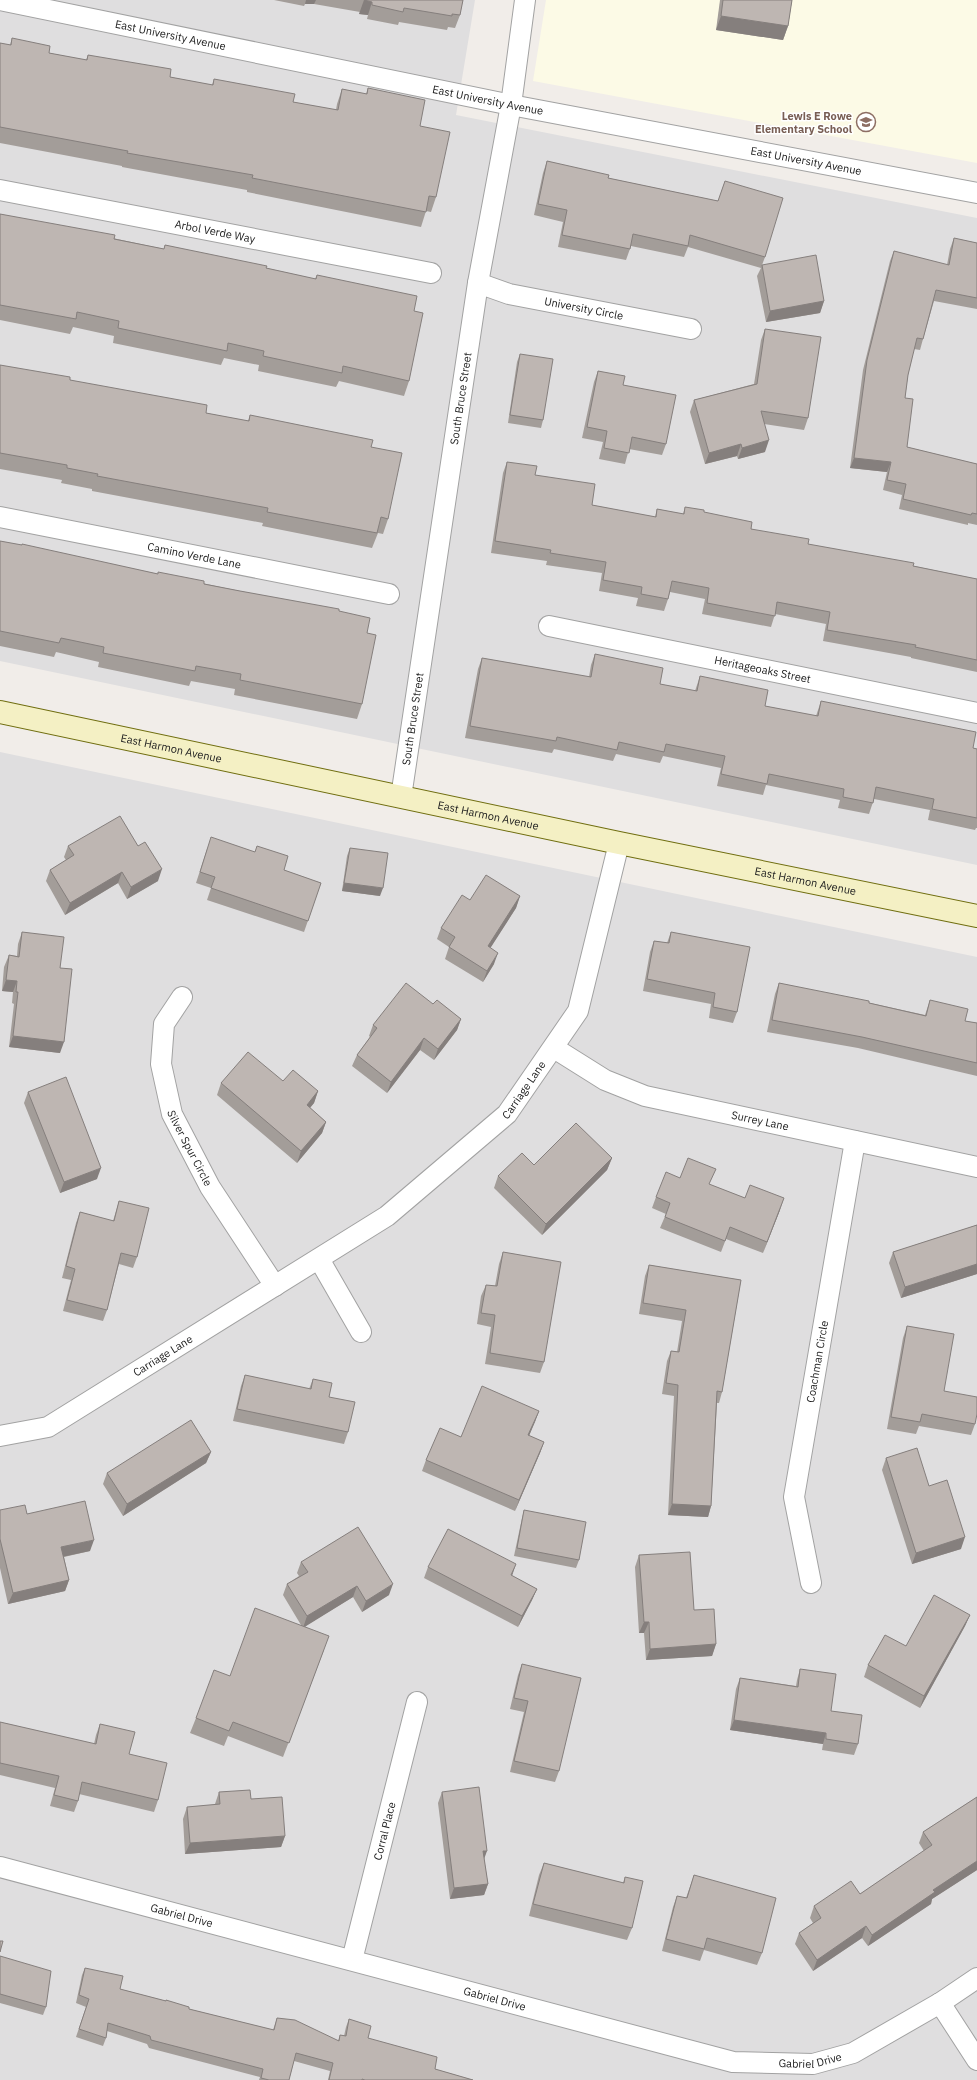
<svg xmlns="http://www.w3.org/2000/svg" width="977" height="2080" viewBox="0 0 977 2080" font-family="'IBM Plex Sans',sans-serif">
<rect width="100%" height="100%" fill="#f1ede9"/>
<!-- residential -->
<g fill="#dfdedf">
<path d="M0,0H475L456,115L977,218V865L0,661Z"/>
<path d="M0,752L977,957V2080H0Z"/>
</g>
<!-- education -->
<path fill="#fcfae6" d="M546,0H977V163L533,81Z"/>
<g fill="none" stroke-linecap="round" stroke-linejoin="round">
<!-- street casing -->
<g stroke="#a2a2a2" stroke-width="22">
<g id="street">
<path id="s1" d="M0,0L511,105L977,193"/>
<path id="s2" d="M0,190L431,273"/>
<path id="s3" d="M478,283L509,294L691,329"/>
<path id="s4" d="M0,517L389,594"/>
<path id="s5" d="M549,626L977,713"/>
<path id="s6" d="M401,797L478,283L511,105L525,0"/>
<path id="s7" d="M182,997L164,1024L161,1064L172,1114L210,1187L275,1286"/>
<path id="s8" d="M554,1048L605,1080L645,1096L977,1167"/>
<path d="M319,1259L361,1332"/>
<path id="s9" d="M0,1436L48,1427L387,1216L507,1114L578,1011L619,843"/>
<path id="s10" d="M811,1583L794,1497L855,1141"/>
<path id="s11" d="M0,1867L733,2062L813,2064L853,2053L940,2003L977,1978"/>
<path id="s12" d="M352,1960L417,1702"/>
<path d="M940,2003L977,2060"/>
</g>
</g>
<!-- secondary casing -->
<g stroke="#706e10" stroke-width="24">
<g id="secondary">
<path id="s13" d="M0,712L619,843L977,916"/>
</g>
</g>
<!-- street -->
<use href="#street" stroke="#fff" stroke-width="20"/>
<!-- secondary -->
<use href="#secondary" stroke="#f4f0c4" stroke-width="22"/>
</g>
<!-- wall -->
<g fill="#a39d99">
<path d="M274,0H463L460,15L455,28L448,27L447,30L399,22L398,25L367,19L368,15L359,14L360,12L314,4H305L304,6Z"/>
<path d="M720,0H792L788,26L783,40L716,30Z"/>
<path d="M12,38L49,53L86,60L88,55L170,77L212,85L214,79L293,102L336,110L337,104L342,89L366,94L368,88L420,126L436,197L431,212L426,211L421,227L247,192V190L122,167V166L0,143V43L10,45Z"/>
<path d="M547,161L608,178L718,201L725,181L765,257L762,265L824,301L820,313L766,322L757,276L761,268L688,247L684,257L631,246L626,260L558,247L563,222L534,215L543,173Z"/>
<path d="M0,214L164,249L165,245L315,279L317,275L414,311L409,381L404,396L339,381L336,387L258,371L259,365L224,358L221,365L113,343L114,336L73,327L70,334L0,320Z"/>
<path d="M954,238L977,243V309L934,301L923,339L920,350L914,349L908,375L905,398L907,447L977,464V525L968,523V525L899,509L902,495L883,490L887,472L850,468L863,370L890,261L894,251L947,265L950,249Z"/>
<path d="M765,329L808,418L804,430L764,424L765,452L738,459L737,456L705,464L690,412L694,400L754,384L761,340Z"/>
<path d="M520,354L543,420L541,428L508,423L517,362Z"/>
<path d="M0,365L70,380L206,413L248,421L250,415L371,447L388,519L383,534L378,533L372,548L262,526L263,523L92,491V489L61,483L62,480L0,469Z"/>
<path d="M598,371L623,385L666,444L662,455L629,449L625,464L599,459L603,442L582,438L594,382Z"/>
<path d="M507,462L535,475L592,505L655,517L657,509L683,514L685,507L751,529L808,544L977,579V672L911,658V657L823,641L826,624L775,614L771,627L702,614L705,599L670,592L668,599L664,611L636,606L638,598L599,591L602,573L546,565L547,561L491,553L503,473Z"/>
<path d="M0,541L240,591L339,611L367,633L362,704L357,719L234,695L235,689L191,681L189,686L98,667L99,662L56,652L54,657L0,646Z"/>
<path d="M595,654L660,684L695,691L700,676L765,706L816,716L821,701L977,749V828H976L975,830L928,820L930,810L874,799L869,814L838,808L840,800L766,785L763,795L717,786L721,768L663,756L660,763L616,754L613,761L554,749L552,753L465,738L478,669L482,658L589,677L591,665Z"/>
<path d="M68,846L158,881L127,899L118,883L65,915L46,881L50,870L66,860L64,857Z"/>
<path d="M350,848L380,896L342,891L347,856Z"/>
<path d="M207,849L284,870L321,883L304,932L207,900L211,888L196,883Z"/>
<path d="M520,896L516,908L490,948L494,964L483,982L445,959L449,947L437,939L441,928L470,900Z"/>
<path d="M22,932L60,968V1053L9,1047L14,1004L12,1003L13,992L2,991L4,967L9,955L17,956L18,944Z"/>
<path d="M671,932L737,1012L733,1023L709,1018L711,1004L643,991L650,952L654,941L667,943Z"/>
<path d="M779,983L925,1015L930,1000L965,1021L977,1023V1076L858,1048L767,1032L775,994Z"/>
<path d="M433,1004L461,1019L457,1030L434,1060L420,1050L387,1093L352,1066L357,1055L370,1037L369,1036L373,1025Z"/>
<path d="M283,1081L318,1091L314,1103L310,1108L326,1122L322,1133L297,1163L217,1095L221,1083Z"/>
<path d="M28,1092L97,1179L60,1193L24,1103Z"/>
<path d="M612,1158L607,1170L542,1235L494,1188L498,1176Z"/>
<path d="M680,1178L710,1185L745,1198L780,1210L763,1253L726,1239L721,1252L660,1228L666,1214L652,1208L656,1197Z"/>
<path d="M119,1201L137,1257L133,1268L119,1264L107,1310L103,1321L63,1311L71,1280L62,1278L76,1223L80,1212L113,1221Z"/>
<path d="M977,1225V1274L901,1298L889,1263L893,1252Z"/>
<path d="M503,1252L544,1362L540,1373L485,1364L491,1327L477,1324L481,1296L486,1285L495,1286L499,1264Z"/>
<path d="M649,1265L741,1280L722,1392L719,1403H717L711,1506L708,1517L668,1515L674,1396L662,1394L667,1361L671,1351L677,1352L682,1321L639,1314L645,1276Z"/>
<path d="M907,1326L944,1391L975,1424L971,1435L919,1426L916,1434L887,1429L903,1338Z"/>
<path d="M245,1375L309,1389L313,1379L329,1397L348,1432L344,1444L233,1421L241,1386Z"/>
<path d="M539,1411L529,1436L544,1442L540,1453L515,1511L422,1471L426,1460L461,1437Z"/>
<path d="M211,1452L206,1463L123,1516L103,1484L107,1473Z"/>
<path d="M886,1458L929,1486L961,1549L912,1564L882,1470Z"/>
<path d="M0,1510L27,1514L90,1551L64,1557L69,1580L65,1591L8,1604L0,1568Z"/>
<path d="M524,1510L579,1560L576,1568L514,1556L522,1518Z"/>
<path d="M639,1555L694,1610L716,1644L712,1656L646,1660L644,1633H639L635,1567Z"/>
<path d="M301,1562L389,1595L362,1612L353,1597L305,1626L324,1650L283,1757L228,1736L224,1746L190,1733L196,1718L230,1676L301,1625L283,1595L287,1584L299,1576L297,1573Z"/>
<path d="M428,1567L512,1576L537,1589L532,1600L518,1627L424,1578Z"/>
<path d="M970,1615L965,1626L920,1708L864,1677L868,1665Z"/>
<path d="M522,1664L559,1771L555,1782L510,1772L524,1712L510,1709L518,1675Z"/>
<path d="M800,1669L831,1711L858,1744L854,1755L822,1750L823,1744L730,1730L736,1689L740,1678L796,1686L797,1680Z"/>
<path d="M0,1722L94,1744L96,1735L100,1724L129,1754L158,1800L154,1812L79,1794L78,1801L74,1812L50,1806L55,1788L0,1775Z"/>
<path d="M219,1792L251,1799L285,1836L281,1847L185,1854L183,1819L187,1807L215,1805V1804Z"/>
<path d="M442,1792L484,1858L488,1884L484,1895L450,1899L438,1803Z"/>
<path d="M977,1797V1870L932,1899L931,1904L868,1946L862,1938L813,1971L795,1944L799,1933L813,1923L810,1918L814,1906L860,1894L924,1851L919,1843L923,1832Z"/>
<path d="M544,1863L623,1883L625,1877L632,1928L627,1940L529,1916L539,1875Z"/>
<path d="M694,1875L762,1953L757,1965L704,1950L700,1961L662,1951L673,1907L677,1896L686,1898Z"/>
<path d="M0,1956L46,2007L43,2015L0,2003Z"/>
<path d="M85,1968L120,1989L166,2001V2000L189,2009L273,2030L277,2018L338,2041L340,2035L344,2036L346,2027L349,2019L368,2038L435,2069L473,2080H328L330,2071L294,2061L289,2080H259L260,2077L149,2048L147,2044L107,2031L106,2038L103,2046L76,2037L86,2007L76,2003L82,1975Z"/>
</g>
<!-- shaded-wall -->
<g fill="#857f7d">
<path d="M306,0H316L314,4H305Z"/>
<path d="M364,0L372,2L368,15L359,14Z"/>
<path d="M721,16L788,26L783,40L716,30Z"/>
<path d="M824,301L820,313L766,322L770,311Z"/>
<path d="M769,440L765,452L738,459L742,448Z"/>
<path d="M741,444L737,456L705,464L709,453Z"/>
<path d="M854,458L891,462L887,472L850,468Z"/>
<path d="M162,869L158,881L127,899L131,887Z"/>
<path d="M122,872L118,883L65,915L70,903Z"/>
<path d="M344,883L383,888L380,896L342,891Z"/>
<path d="M520,896L516,908L484,958L488,946Z"/>
<path d="M498,953L494,964L483,982L487,971Z"/>
<path d="M6,980L17,981L13,992L2,991Z"/>
<path d="M461,1019L457,1030L434,1060L438,1049Z"/>
<path d="M13,1036L64,1042L60,1053L9,1047Z"/>
<path d="M424,1038L420,1050L387,1093L391,1082Z"/>
<path d="M318,1091L314,1103L302,1117L307,1105Z"/>
<path d="M326,1122L322,1133L297,1163L301,1151Z"/>
<path d="M612,1158L607,1170L542,1235L546,1224Z"/>
<path d="M101,1168L97,1179L60,1193L64,1182Z"/>
<path d="M784,1198L780,1210L763,1253L767,1242Z"/>
<path d="M977,1264V1274L901,1298L905,1287Z"/>
<path d="M539,1411L535,1422L524,1447L528,1435Z"/>
<path d="M544,1442L540,1453L515,1511L519,1500Z"/>
<path d="M211,1452L206,1463L123,1516L127,1504Z"/>
<path d="M672,1504L711,1506L708,1517L668,1515Z"/>
<path d="M965,1537L961,1549L912,1564L916,1553Z"/>
<path d="M94,1540L90,1551L57,1558L61,1547Z"/>
<path d="M516,1564L512,1576L511,1575Z"/>
<path d="M69,1580L65,1591L8,1604L13,1593Z"/>
<path d="M393,1584L389,1595L362,1612L366,1601Z"/>
<path d="M357,1586L353,1597L303,1628L307,1616Z"/>
<path d="M537,1589L532,1600L518,1627L522,1616Z"/>
<path d="M970,1615L965,1626L920,1708L924,1696Z"/>
<path d="M644,1622H649L644,1633H639Z"/>
<path d="M716,1644L712,1656L646,1660L650,1649Z"/>
<path d="M734,1720L826,1733L823,1744L730,1730Z"/>
<path d="M285,1836L281,1847L185,1854L190,1843Z"/>
<path d="M483,1851H487L483,1862Z"/>
<path d="M977,1861V1870L932,1899L931,1904L868,1946L872,1935L933,1890Z"/>
<path d="M488,1884L484,1895L450,1899L454,1888Z"/>
<path d="M866,1926L862,1938L813,1971L817,1960Z"/>
</g>
<!-- building -->
<g fill="#beb6b2" stroke="#857f7d">
<path d="M364,0H463L460,15L452,14V16L404,8L403,12L372,5V2Z"/>
<path d="M723,0H792L788,26L721,16Z"/>
<path d="M12,38L50,46L49,53L87,60L88,55L171,69L170,77L213,85L214,79L295,94L293,102L338,110L342,89L367,94L368,88L425,100L420,126L450,132L436,197L429,196L426,212L252,178L253,175L127,153L128,151L0,127V43L11,45Z"/>
<path d="M547,161L609,175L608,178L718,201L725,181L783,198L765,257L690,235L688,246L633,234L630,249L562,235L567,210L538,204Z"/>
<path d="M0,214L115,235L114,239L164,249L165,245L267,266L266,268L316,279L317,275L417,296L414,311L423,313L409,381L343,366L342,373L263,356L264,351L228,343L227,351L118,328L119,321L77,312L76,319L0,305Z"/>
<path d="M954,238L977,243V298L936,290L923,339L917,338L908,375L905,398L913,399L907,447L977,464V514L972,513L971,515L903,499L906,484L887,480L891,462L854,458L867,360L894,251L949,265Z"/>
<path d="M816,255L824,301L770,311L762,265Z"/>
<path d="M765,329L821,337L808,418L761,411L769,440L742,448L741,444L709,453L694,400L757,384Z"/>
<path d="M520,354L553,359L543,420L510,415Z"/>
<path d="M0,365L70,377V380L207,405L206,413L249,421L250,415L373,440L371,447L402,453L388,519L381,517L377,533L267,512L268,508L97,476L98,474L67,468V465L0,453Z"/>
<path d="M598,371L625,376L623,385L676,395L666,444L632,437L629,453L604,448L607,431L587,427Z"/>
<path d="M507,462L537,466L535,475L595,484L592,505L656,517L657,509L684,514L685,507L704,510V512L752,522L751,529L809,539L808,544L914,563L913,566L977,579V660L915,647L916,645L827,630L830,612L777,602L775,616L707,603L709,588L672,581L668,599L641,594L642,587L603,580L606,562L550,553L551,550L495,541Z"/>
<path d="M0,541L22,545V544L158,574V572L204,581V584L240,591L339,609V611L370,618L367,633L376,635L362,704L240,680L241,674L196,666L195,671L103,653L104,647L61,638L59,643L0,631Z"/>
<path d="M595,654L663,668L660,684L697,691L700,676L768,690L765,706L818,716L821,701L976,732L973,748L977,749V818L932,809L934,799L876,787L873,803L843,797L844,789L769,774L767,784L721,774L725,756L666,744L664,752L619,742L617,750L557,737L556,741L470,726L482,658L591,677Z"/>
<path d="M120,816L138,846L145,842L162,869L131,887L122,872L70,903L50,870L74,855L68,846Z"/>
<path d="M211,837L255,852L257,846L288,856L284,870L321,883L308,921L211,888L215,877L200,872Z"/>
<path d="M350,848L388,853L383,888L344,883Z"/>
<path d="M486,875L520,896L488,946L498,953L487,971L449,947L455,937L441,928L462,895L470,900Z"/>
<path d="M22,932L64,937L60,968L72,969L64,1042L13,1036L18,992H16L17,981L6,980L9,955L19,957Z"/>
<path d="M671,932L750,947L737,1012L713,1007L715,993L647,979L654,941L669,943Z"/>
<path d="M406,983L433,1004L437,1000L461,1019L438,1049L424,1038L391,1082L357,1055L377,1028L373,1025Z"/>
<path d="M779,983L869,1001V1003L926,1016L930,1000L968,1009L965,1021L977,1023V1063L862,1037L772,1020Z"/>
<path d="M248,1052L283,1081L293,1070L318,1091L307,1105L326,1122L301,1151L221,1083Z"/>
<path d="M66,1077L101,1168L64,1182L28,1092Z"/>
<path d="M576,1123L612,1158L546,1224L498,1176L522,1153L534,1165Z"/>
<path d="M688,1158L716,1169L709,1184L745,1198L750,1185L784,1198L767,1242L730,1227L725,1241L665,1217L670,1203L656,1197L666,1172L680,1178Z"/>
<path d="M119,1201L149,1208L137,1257L121,1253L107,1310L67,1300L75,1269L66,1266L80,1212L114,1221Z"/>
<path d="M977,1225V1264L905,1287L893,1252Z"/>
<path d="M503,1252L561,1262L544,1362L490,1353L495,1315L481,1313L486,1285L497,1286Z"/>
<path d="M649,1265L741,1280L722,1392L717,1391L711,1506L672,1504L678,1385L666,1383L671,1351L679,1352L686,1310L643,1303Z"/>
<path d="M907,1326L954,1334L944,1391L977,1397V1414L975,1424L922,1414L920,1422L891,1417Z"/>
<path d="M245,1375L311,1389L313,1379L332,1383L329,1397L355,1402L348,1432L237,1409Z"/>
<path d="M482,1386L539,1411L528,1435L544,1442L519,1500L426,1460L440,1428L461,1437Z"/>
<path d="M191,1420L211,1452L127,1504L107,1473Z"/>
<path d="M917,1448L929,1486L947,1480L965,1537L916,1553L886,1458Z"/>
<path d="M85,1501L94,1540L61,1547L69,1580L13,1593L0,1539V1510L25,1505L27,1514Z"/>
<path d="M524,1510L586,1522L579,1560L517,1548Z"/>
<path d="M358,1527L393,1584L366,1601L357,1586L307,1616L287,1584L308,1572L301,1562Z"/>
<path d="M448,1529L516,1564L511,1575L537,1589L522,1616L428,1567Z"/>
<path d="M690,1552L694,1610L714,1609L716,1644L650,1649L649,1622H644L639,1555Z"/>
<path d="M934,1595L970,1615L924,1696L868,1665L885,1635L906,1646Z"/>
<path d="M255,1608L329,1636L289,1743L233,1722L229,1731L196,1718L214,1670L230,1676Z"/>
<path d="M522,1664L581,1678L559,1771L514,1761L528,1701L514,1698Z"/>
<path d="M800,1669L836,1674L831,1711L862,1715L858,1744L826,1739V1733L734,1720L740,1678L798,1687Z"/>
<path d="M0,1722L96,1744L100,1724L135,1732L129,1754L167,1763L158,1800L82,1782L78,1801L54,1795L59,1776L0,1763Z"/>
<path d="M479,1787L487,1851H483L488,1884L454,1888L442,1792Z"/>
<path d="M250,1790L251,1799L282,1797L285,1836L190,1843L187,1807L220,1804L219,1792Z"/>
<path d="M977,1797V1861L933,1890L935,1892L872,1935L866,1926L817,1960L799,1933L821,1918L814,1906L851,1881L860,1894L932,1845L923,1832Z"/>
<path d="M544,1863L624,1883L625,1877L643,1881L632,1928L533,1904Z"/>
<path d="M694,1875L776,1898L762,1953L707,1938L704,1949L666,1939L677,1896L687,1898Z"/>
<path d="M0,1941H3L0,1952Z"/>
<path d="M0,1956L51,1971L46,2007L0,1994Z"/>
<path d="M85,1968L123,1976L120,1989L166,2001V2000L189,2007V2009L274,2030L277,2018L295,2020L339,2041L340,2035L346,2036L349,2019L371,2026L368,2038L437,2057L435,2069L473,2080H365L362,2079V2080H329L333,2063L296,2053L289,2080H269L261,2078L263,2069L151,2040L150,2036L108,2023L106,2038L79,2029L89,1999L79,1995Z"/>
</g>
<!-- icons -->
<defs>
<g id="school-ring" transform="scale(1)"><circle r="9.5" fill="#fff" stroke="#8d6e63" stroke-width="1.5"/><path d="M0-5L7-2L0 1L-7-2ZM-4 1L0 2.5L4 1V4Q0 6-4 4Z" fill="#8d6e63"/></g>
</defs>
<g fill-rule="evenodd">
<use href="#school-ring" x="866" y="122"/>
</g>
<g text-anchor="middle" dominant-baseline="central" stroke-width="3" stroke-linejoin="round" paint-order="stroke">
<!-- street labels -->
<g font-size="11" fill="#212121" stroke="#fff">
<text stroke="none"><textPath href="#s1" startOffset="174">East University Avenue</textPath></text>
<text stroke="none"><textPath href="#s1" startOffset="498">East University Avenue</textPath></text>
<text stroke="none"><textPath href="#s1" startOffset="822">East University Avenue</textPath></text>
<text stroke="none"><textPath href="#s2" startOffset="219">Arbol Verde Way</textPath></text>
<text stroke="none"><textPath href="#s3" startOffset="109">University Circle</textPath></text>
<text stroke="none"><textPath href="#s6" startOffset="403">South Bruce Street</textPath></text>
<text stroke="none"><textPath href="#s4" startOffset="198">Camino Verde Lane</textPath></text>
<text stroke="none"><textPath href="#s5" startOffset="218">Heritageoaks Street</textPath></text>
<text stroke="none"><textPath href="#s6" startOffset="79">South Bruce Street</textPath></text>
<text stroke="none"><textPath href="#s13" startOffset="175">East Harmon Avenue</textPath></text>
<text stroke="none"><textPath href="#s13" startOffset="499">East Harmon Avenue</textPath></text>
<text stroke="none"><textPath href="#s13" startOffset="823">East Harmon Avenue</textPath></text>
<text stroke="none"><textPath href="#s9" startOffset="635">Carriage Lane</textPath></text>
<text stroke="none"><textPath href="#s8" startOffset="221">Surrey Lane</textPath></text>
<text stroke="none"><textPath href="#s7" startOffset="162">Silver Spur Circle</textPath></text>
<text stroke="none"><textPath href="#s9" startOffset="184">Carriage Lane</textPath></text>
<text stroke="none"><textPath href="#s10" startOffset="225">Coachman Circle</textPath></text>
<text stroke="none"><textPath href="#s12" startOffset="133">Corral Place</textPath></text>
<text stroke="none"><textPath href="#s11" startOffset="188">Gabriel Drive</textPath></text>
<text stroke="none"><textPath href="#s11" startOffset="512">Gabriel Drive</textPath></text>
<text stroke="none"><textPath href="#s11" startOffset="836">Gabriel Drive</textPath></text>
</g>
<!-- education labels -->
<g font-size="11" font-weight="bold" fill="#785e54" stroke="#fff" text-anchor="end">
<text x="852" y="116">Lewis E Rowe<tspan x="852" dy="13">Elementary School</tspan></text>
</g>
</g>
</svg>
